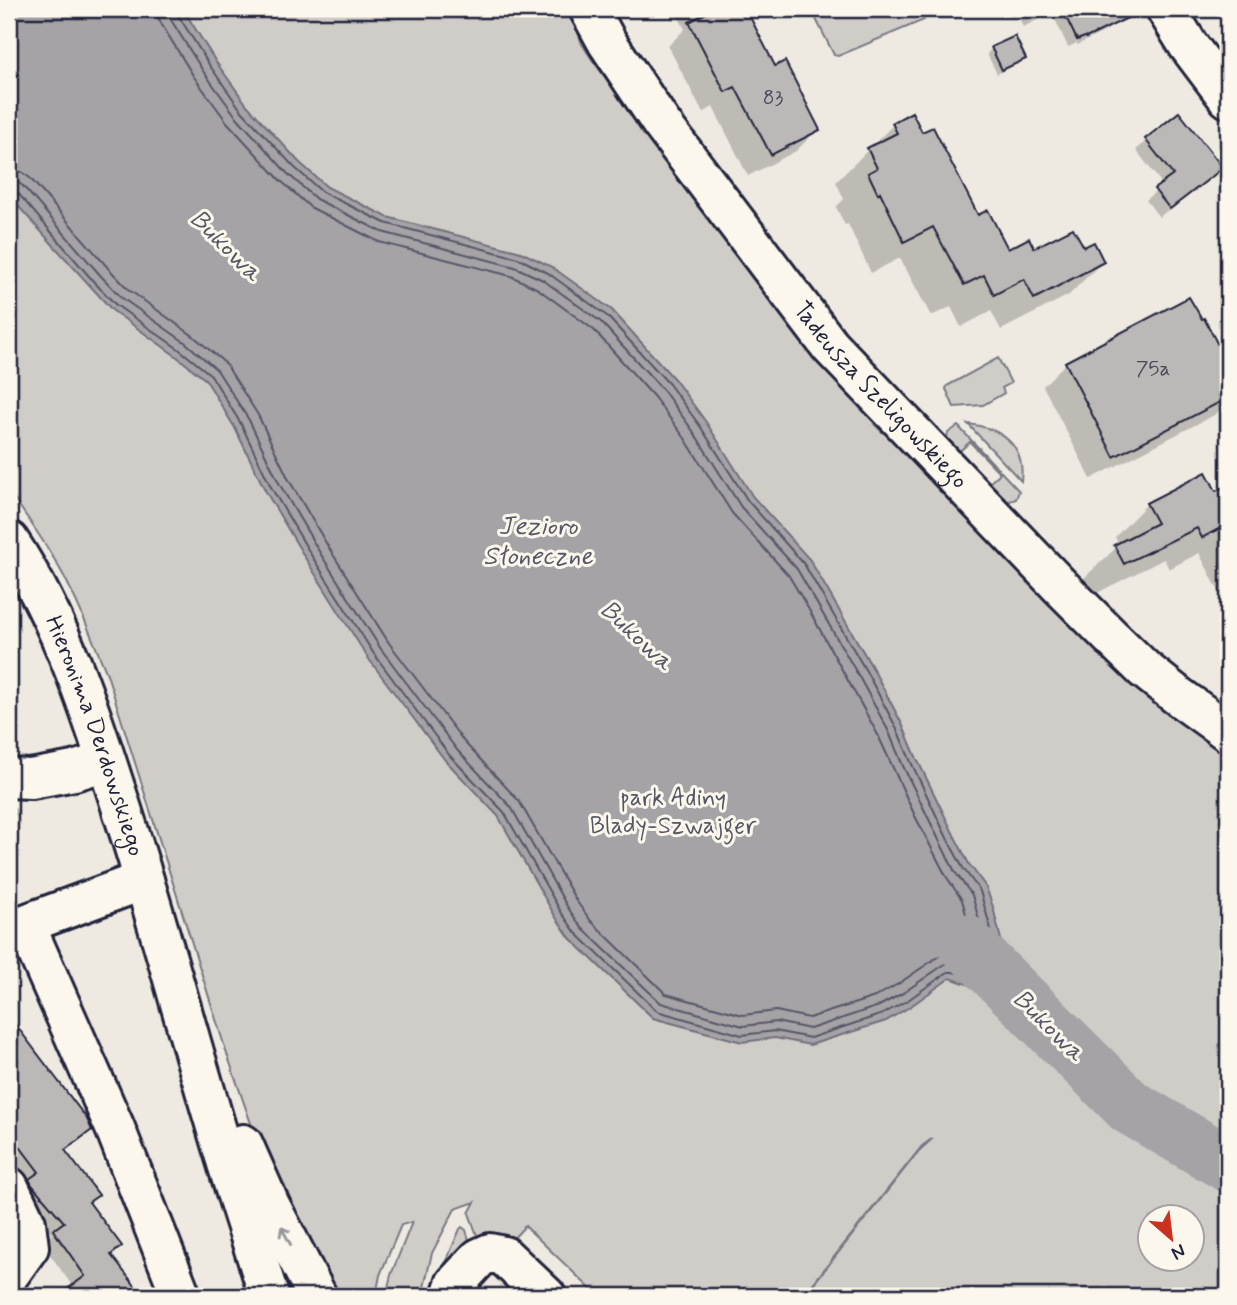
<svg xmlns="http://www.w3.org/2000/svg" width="1237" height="1305" viewBox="0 0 1237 1305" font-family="Mynerve,sans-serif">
<rect width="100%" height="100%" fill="#eeeae2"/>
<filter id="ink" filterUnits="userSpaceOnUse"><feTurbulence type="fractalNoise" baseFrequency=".0143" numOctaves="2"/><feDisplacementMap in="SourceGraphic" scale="14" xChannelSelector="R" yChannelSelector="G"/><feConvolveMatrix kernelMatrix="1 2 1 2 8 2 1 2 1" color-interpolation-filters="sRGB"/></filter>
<g filter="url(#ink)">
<!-- green -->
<g fill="#d0cdc9" stroke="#797882" stroke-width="2" fill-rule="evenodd">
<path d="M9,9H570L582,44L593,61L774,302L882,426L875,425L883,433L888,432L1228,750V1296H804L919,1151L933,1138L922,1146L803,1296H598L525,1226L509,1243L482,1249L469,1213L475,1202L455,1209L432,1253L422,1296H386L391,1275L412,1222L401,1225L380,1275L376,1296H335L255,1135L226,1051L107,674C92,639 79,602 60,569C45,542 26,516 9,491ZM1150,1218H1192V1260H1150Z"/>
<path d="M811,9H819L824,17L842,9H929L921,12L924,20L838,56L834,55Z"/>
<path d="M998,358L1011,383L1002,388L1004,393L983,405L954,407L946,389L947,386Z"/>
<path d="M968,424C1000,428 1026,444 1021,481Z"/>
<path d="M958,426L1019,491L1016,499L1007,502L984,488L1000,473L970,442L954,456C948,447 945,444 948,433Z"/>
<path d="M462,1227L466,1230L473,1253L436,1296L444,1266L460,1229Z"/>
</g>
<!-- water -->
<path fill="#a6a3a7" stroke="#716f7c" stroke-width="2" d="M9,9H183L216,62L247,105L299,162L327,187L387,217L521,252L552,267L612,310L675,380L706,422L753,497L810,560L872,667L902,724L917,759L954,835L969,864L986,887L993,907L1003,948L1000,965L1021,992L1015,1001L1009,1003L994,989L967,984L950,978L911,1006L886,1021L810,1045L775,1038L742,1042L653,1018L570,938L555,916L498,816L445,760L368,658L307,561L266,492L235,428L206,380L176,356L112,310L19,207L9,193Z"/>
<!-- shadow -->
<g fill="#0003">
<path d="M674,9H744L775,68L818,129L796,151L748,176L713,107L703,113L668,46L685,29Z"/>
<path d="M1015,9H1108L1114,23L1106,31L1077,45V43L1068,47L1052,13L1023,27Z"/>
<path d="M992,48L1024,59L1018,64L997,74L987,54Z"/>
<path d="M1179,114L1221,168L1211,177L1159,217L1146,200L1163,185L1136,150Z"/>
<path d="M911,115L921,134L977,217L1008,251L1083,249L1102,262L1069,295L1001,330L991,311L961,327L951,307L931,316L900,258L871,273L848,224L845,225L836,207L844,199L836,182L893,125Z"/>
<path d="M1203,320L1228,368V402L1216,414L1091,479L1043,386L1066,363Z"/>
<path d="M1228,487V609L1199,553L1169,569L1164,559L1091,596L1083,579L1119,545L1115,537L1147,504L1215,493Z"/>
<path d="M9,806L18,809L9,836Z"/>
<path d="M9,1019L85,1119L90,1130L64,1152L97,1194L88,1204L120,1246L110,1256L141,1296H61L73,1287L42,1243L52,1234L21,1196L27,1183L9,1159Z"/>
</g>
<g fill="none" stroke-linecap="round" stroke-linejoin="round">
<!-- shore -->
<g stroke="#575666" stroke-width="2">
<path d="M9,170L22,172L30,178L109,269L129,290L192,335L225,363L258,415L289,480L329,548L389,643L465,743L519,801L577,902L591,921L666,994L743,1015L776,1011L809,1018L875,997L898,984L942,954L953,952L971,958L975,957L976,948L962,900L946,876L915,816L878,735L808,608L789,576L732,513L684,437L654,397L594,330L538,289L511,276L379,242L310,207L280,180L227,122L194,77L162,25L158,17V9"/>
<path d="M9,181H16L23,186L101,276L122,298L186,343L217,370L249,420L280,485L320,553L381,649L457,750L511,807L568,908L582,928L661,1003L743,1026L776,1022L810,1029L879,1006L903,993L945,964L954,963L972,969L981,971L984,970L987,948L972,895L955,872L940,842L903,766L888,730L858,675L797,569L741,507L693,431L663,390L601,322L543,280L515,267L382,232L316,199L287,173L235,115L203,71L171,20L168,9"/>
<path d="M9,190L17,192L94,282L116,305L180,350L211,375L241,424L272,489L313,558L374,654L450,756L504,812L561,912L576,933L657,1011L742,1035L775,1031L810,1038L883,1014L908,1000L948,972H953L986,981H999L1000,978L994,965L996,947L980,891L963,868L947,838L911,762L896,727L866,671L804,564L748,501L700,426L669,384L607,316L548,273L518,258L385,223L322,192L294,167L241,110L210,66L178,15L177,9"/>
</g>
<!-- river -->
<path stroke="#a6a3a7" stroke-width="56" d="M964,942L1130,1107L1228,1164"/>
</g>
<!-- building -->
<g fill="#bcb8b8" stroke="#22223b" stroke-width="2">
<path d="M714,9H746L775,66L785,61L820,130L771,155L735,87L725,92L689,22Z"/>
<path d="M1062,9H1144V10L1086,38L1085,37L1077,40Z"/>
<path d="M1015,36L1026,59L1002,70L991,47Z"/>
<path d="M912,112L922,132L933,127L978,215L988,210L1008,249L1029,238L1034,248L1073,228L1084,247L1094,242L1104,262L1034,299L1024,279L994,295L984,275L964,285L933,227L904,242L880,192L878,194L868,173L877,168L867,148L897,133L892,123Z"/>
<path d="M1179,112L1223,168L1170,209L1154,189L1173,175L1145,139Z"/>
<path d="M1189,297L1202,319L1204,318L1228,364V398L1114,457L1065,362Z"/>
<path d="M1206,472L1216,491L1228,485V524L1202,538L1197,528L1124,564L1114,545L1157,523L1146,503Z"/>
<path d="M9,1016L87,1119L92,1130L65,1150L99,1195L89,1202L122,1246L111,1255L143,1296H58L85,1276L53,1230L64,1222L32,1185L29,1179L39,1172L9,1132Z"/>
</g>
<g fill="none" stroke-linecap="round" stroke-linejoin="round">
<!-- minor casing -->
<g stroke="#22223b" stroke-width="44">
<g id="minor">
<path id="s1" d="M589,9L607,42L661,123L830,346L1060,586L1111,637L1144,669L1178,696L1228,732"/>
<path d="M1166,9L1188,45L1228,98"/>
<path d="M9,778L31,779L74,771L106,761"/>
<path d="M144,880L25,924L115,1128L181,1296"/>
<path d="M9,1187L26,1223L29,1247L9,1275"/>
<path d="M451,1296L455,1284L479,1258L490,1253L504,1256L546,1296"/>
</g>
</g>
<!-- major casing -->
<g stroke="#22223b" stroke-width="44">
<g id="major">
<path id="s2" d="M9,541C68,629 101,744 133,844C163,940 189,1038 218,1134C234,1188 252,1242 269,1296"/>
<path d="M243,1144L270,1205L317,1296"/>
</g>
</g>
<!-- minor -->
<use href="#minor" stroke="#fbf7ec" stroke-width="38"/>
<!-- major -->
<use href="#major" stroke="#fbf7ec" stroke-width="38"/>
</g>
<!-- one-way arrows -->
<defs><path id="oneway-shaft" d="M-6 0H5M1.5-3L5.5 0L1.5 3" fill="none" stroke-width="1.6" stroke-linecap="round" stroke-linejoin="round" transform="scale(1.75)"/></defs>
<use stroke="#99979c" href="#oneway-shaft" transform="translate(286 1236) rotate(-118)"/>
</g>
<g text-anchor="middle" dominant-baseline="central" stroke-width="6" stroke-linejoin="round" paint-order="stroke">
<!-- number labels -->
<g font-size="21" fill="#48485a">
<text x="773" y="98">83</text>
<text x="1153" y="369">75a</text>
</g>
<!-- street labels -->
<g font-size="24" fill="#22223b" stroke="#fbf7ec">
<text stroke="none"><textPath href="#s1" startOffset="485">Tadeusza Szeligowskiego</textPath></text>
<text stroke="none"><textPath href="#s2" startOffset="214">Hieronima Derdowskiego</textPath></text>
</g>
<!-- park labels -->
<g font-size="24" fill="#565566" stroke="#fbf7ec">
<text x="673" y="798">park Adiny<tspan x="673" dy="28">Blady-Szwajger</tspan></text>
</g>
<!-- water labels -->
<g font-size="26" font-style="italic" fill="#575666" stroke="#fbf7ec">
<text transform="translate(225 246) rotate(45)">Bukowa</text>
<text x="538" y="527">Jezioro<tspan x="538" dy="30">Słoneczne</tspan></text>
<text transform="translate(636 636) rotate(43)">Bukowa</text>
<text transform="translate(1048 1026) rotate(45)">Bukowa</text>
</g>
</g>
<!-- margin -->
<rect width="1237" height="1305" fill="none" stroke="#fbf7ec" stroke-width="35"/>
<rect x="18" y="18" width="1202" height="1270" fill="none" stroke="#22223b" stroke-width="2.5" filter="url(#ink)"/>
<!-- north arrow -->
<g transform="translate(1171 1238) rotate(152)"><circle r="33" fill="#fbf7ec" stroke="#a4a2a5" stroke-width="2"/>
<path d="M0-5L12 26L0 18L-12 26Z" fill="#c8321e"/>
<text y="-10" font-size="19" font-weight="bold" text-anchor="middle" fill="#22223b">N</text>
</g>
</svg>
